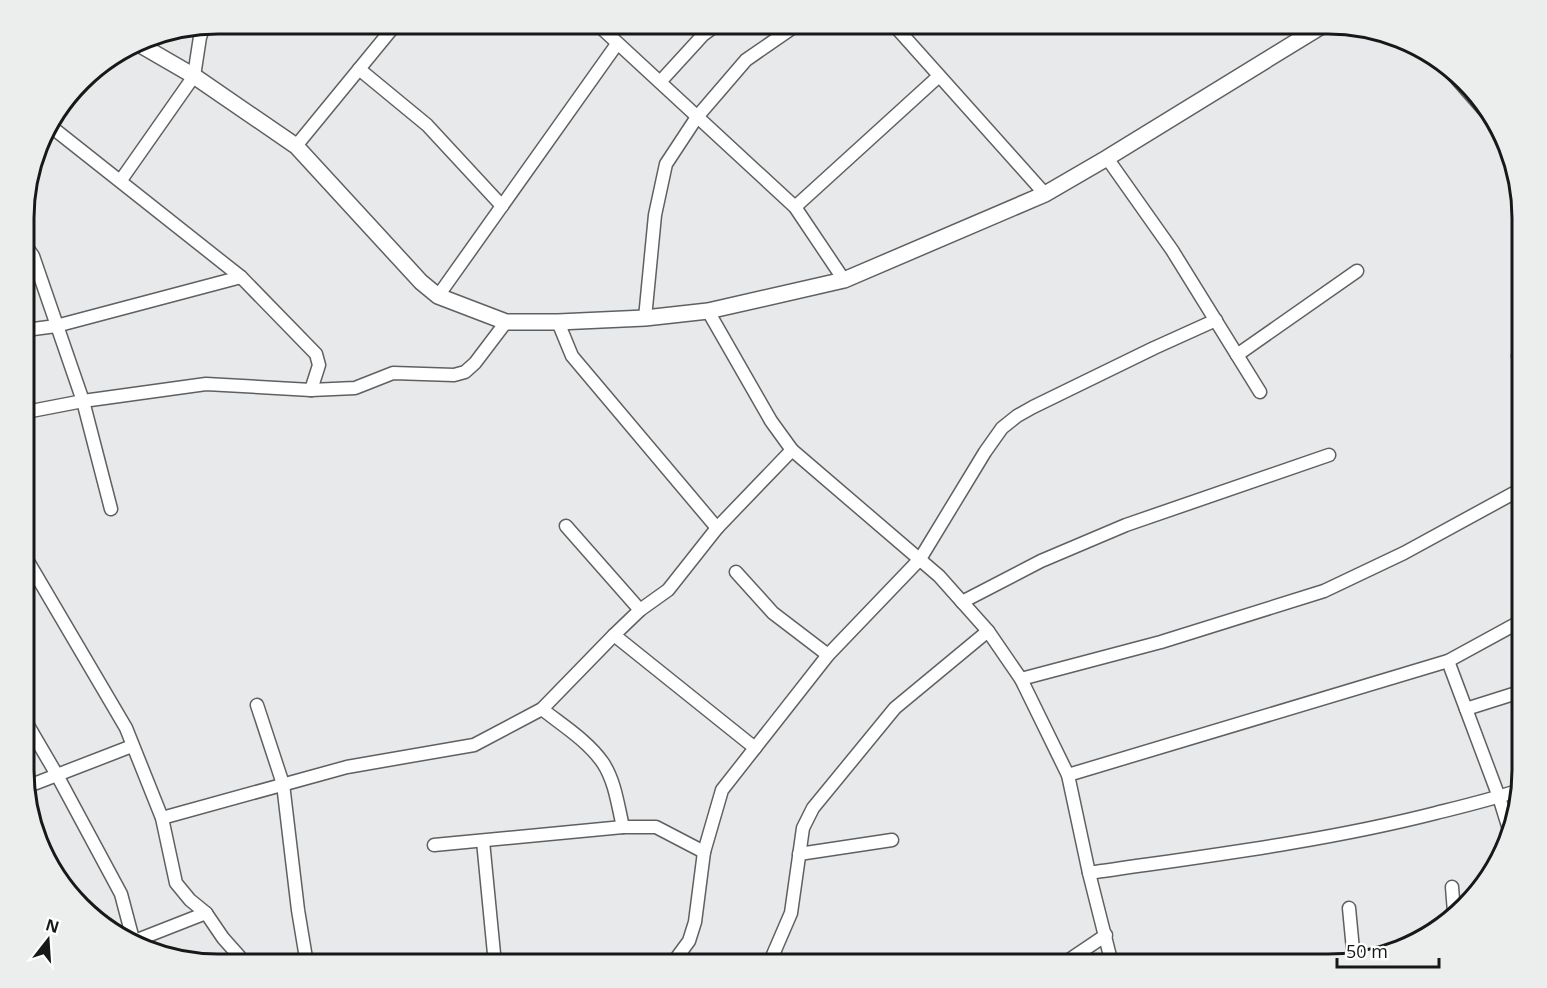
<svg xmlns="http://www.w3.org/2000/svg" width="1547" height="988" viewBox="0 0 1547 988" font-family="'Open Sans',sans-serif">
<rect width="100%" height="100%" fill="#e7e9eb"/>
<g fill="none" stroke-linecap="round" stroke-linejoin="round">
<!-- minor casing -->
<g stroke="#5f6062" stroke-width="15">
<g id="minor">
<path d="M597,24L795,207L844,280"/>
<path d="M893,24L1045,194"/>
<path d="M359,69L427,125L502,206"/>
<path d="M1449,70L1499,127"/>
<path d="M660,82L703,35L718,24"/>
<path d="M49,125L241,277L316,354L319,365L311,390"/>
<path d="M296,146L396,24"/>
<path d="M1107,158L1172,250L1260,392"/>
<path d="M121,180L194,76L200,37L204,27"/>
<path d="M795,207L939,76"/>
<path d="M26,246L33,256L83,401L111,509"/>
<path d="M438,296L617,44"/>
<path d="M708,311L771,421L792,450L939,576L988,631L1021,679L1068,775L1089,873L1112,964"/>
<path d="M645,318L655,215L666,164L697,117L746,60L798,24"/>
<path d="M558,322L572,356L717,528"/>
<path d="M26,330L56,326L241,277"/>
<path d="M1237,355L1357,271"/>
<path d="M1518,356L1523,364"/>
<path d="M26,412L83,401L206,384L311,390L355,388L393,373L454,375L465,372L475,363L506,322"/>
<path d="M566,526L640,610"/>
<path d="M26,558L126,728L162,818L176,883L190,900L206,913L223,938L239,956L242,964"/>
<path d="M736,572L773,613L828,655"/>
<path d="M962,602L1041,561L1126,525L1329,455"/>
<path d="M614,635L755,748"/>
<path d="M1448,661L1499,797L1508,826"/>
<path d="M1021,679L1161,642L1324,591L1404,553L1523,488"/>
<path d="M257,705L283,784L298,910L307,964"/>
<path d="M542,709C562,725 588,741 603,763C615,781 618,806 623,827"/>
<path d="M1466,709L1523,691"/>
<path d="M26,722L57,775L121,894L134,943"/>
<path d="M1068,775L1448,661L1523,620"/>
<path d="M26,787L132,746"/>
<path d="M162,818L347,767L474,745L542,709L614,635L640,610L668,590L717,528L792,450"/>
<path d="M483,841L495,964"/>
<path d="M434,845L623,827H656L704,852"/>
<path d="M799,854L892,840"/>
<path d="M1089,873C1205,856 1322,842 1436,813C1464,806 1493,799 1520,790"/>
<path d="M1452,887L1454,912"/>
<path d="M1349,908L1354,960"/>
<path d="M132,942L206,913"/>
<path d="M476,964L536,962L542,964"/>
<path d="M672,964L689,941L695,922L704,852L722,790L828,655L920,559L985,452L1002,428L1017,416L1033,407L1154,348L1216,320"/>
<path d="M769,964L791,913L803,828L813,808L895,708L988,631"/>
<path d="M1063,964L1106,935"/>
</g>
</g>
<!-- tertiary casing -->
<g stroke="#5f6062" stroke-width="18">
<path id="tertiary" d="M137,43L194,76L296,146L421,282L438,296L506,322H558L645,318L708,311L844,280L1045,194L1107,158L1325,24"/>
</g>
<!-- minor -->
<use href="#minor" stroke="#fff" stroke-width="12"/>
<!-- tertiary -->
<use href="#tertiary" stroke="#fff" stroke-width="15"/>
</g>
<!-- crop -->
<path d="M0 0H1547V988H0ZM218 34H1328A184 184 0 0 1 1512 218V770A184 184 0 0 1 1328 954H218A184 184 0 0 1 34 770V218A184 184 0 0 1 218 34Z" fill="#eceded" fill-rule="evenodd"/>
<path fill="none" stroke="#171818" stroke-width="3" d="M218 34H1328A184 184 0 0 1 1512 218V770A184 184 0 0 1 1328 954H218A184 184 0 0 1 34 770V218A184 184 0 0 1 218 34Z"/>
<!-- north arrow -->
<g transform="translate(48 940) rotate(17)" stroke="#ffffff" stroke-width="4.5" paint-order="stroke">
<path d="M0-4.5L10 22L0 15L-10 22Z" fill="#171818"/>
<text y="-9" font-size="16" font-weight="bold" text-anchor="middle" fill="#171818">N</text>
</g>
<!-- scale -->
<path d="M1337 958v9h102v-9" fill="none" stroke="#171818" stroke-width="3"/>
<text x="1346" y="958" font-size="18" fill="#171818" stroke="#ffffff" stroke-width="4.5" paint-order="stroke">50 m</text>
</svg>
